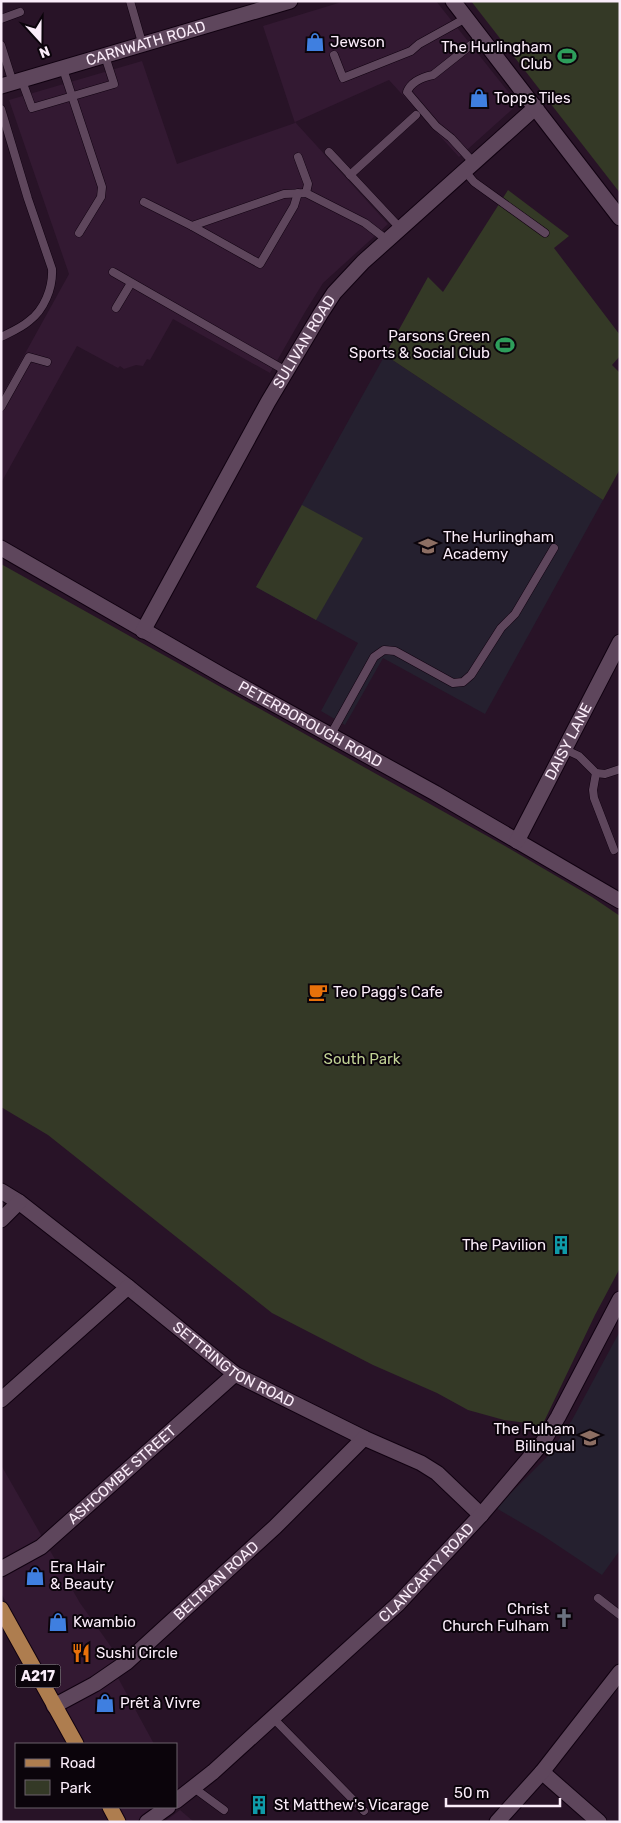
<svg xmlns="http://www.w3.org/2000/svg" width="621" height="1823" viewBox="0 0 621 1823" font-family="Rubik,sans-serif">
<rect width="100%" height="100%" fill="#281327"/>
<!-- built -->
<g fill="#331932">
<path d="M345,1H436L518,104L459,157L389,80L295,122L388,224L323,283L305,312L270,373L173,319L150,360L147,359L143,366L136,365L124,369L120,366L118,368L77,346L1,483V397L69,274L9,100L142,61L177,164L295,123L263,26Z"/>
<path d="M1,1465L80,1603L119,1658L117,1676L154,1744H83L1,1593Z"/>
<path d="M116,1807H159L138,1822H124Z"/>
<path d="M180,1810L194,1822H164Z"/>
</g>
<!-- education -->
<g fill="#25202f">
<path d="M385,355L603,500L485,714L383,658L345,725L321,711L358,643L256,587Z"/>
<path d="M620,1331V1550L602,1575L542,1535L496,1508L548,1456L572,1420Z"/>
</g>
<!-- green -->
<g fill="#343926">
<path d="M471,1H620V193Z"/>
<path d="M508,190L569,236L554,248L620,335V356L612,365L620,373V469L603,500L385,355L428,277L443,292Z"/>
<path d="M302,505L363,538L316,620L256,587Z"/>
<path d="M1,564L505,846L592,897L620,916V1268L595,1315L540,1430L534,1424L504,1420L468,1410L437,1393L373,1365L272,1313L48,1135L1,1107Z"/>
</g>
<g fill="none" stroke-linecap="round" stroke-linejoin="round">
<!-- lane casing -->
<g stroke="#100110" stroke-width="9">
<g id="lane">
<path d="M130,1L143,46"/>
<path d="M1,19L20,12"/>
<path d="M1,45L13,83"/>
<path d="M334,55L343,78L411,51L419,44L466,18"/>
<path d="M63,69L102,187L101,197L79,233"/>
<path d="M22,81L32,108L114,84L105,56"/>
<path d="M1,109L28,199L52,269C53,288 44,310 29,321C21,328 11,332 1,337"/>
<path d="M329,152L400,228"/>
<path d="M298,157L308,184L306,193"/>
<path d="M473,162L451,138L436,126L407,92C411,82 423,77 433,75L481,37"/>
<path d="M464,170L474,182L545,233"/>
<path d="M350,175L416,115"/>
<path d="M144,202L192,226L284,194L306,193L365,223L387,240"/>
<path d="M192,226L260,264L294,206L298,193"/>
<path d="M113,272L286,371"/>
<path d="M116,308L131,283"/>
<path d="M1,407L29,357L47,362"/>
<path d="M330,736L374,657L384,650L395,651L453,683L463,682L471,675L501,628L515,614L554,548"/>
<path d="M564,749L579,756L596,773L605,774L620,769"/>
<path d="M596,773L593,790L594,798L614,850"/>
<path d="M598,1598L620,1615"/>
<path d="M273,1718L364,1811"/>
<path d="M194,1788L224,1810"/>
</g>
</g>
<!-- street casing -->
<g stroke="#100110" stroke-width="17">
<g id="street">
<path id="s1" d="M1,548L225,677L435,793L620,901"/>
<path id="s2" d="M143,631L268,402L321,313L334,293L363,262L536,107"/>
<path id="s3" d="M517,841L620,642"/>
<path id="s4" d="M1,1191L19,1202L128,1287L235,1374L364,1438L421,1463L437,1473L481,1515"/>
<path d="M1,1220L19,1202"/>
<path d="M1,1400L128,1287"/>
<path id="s5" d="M1,1569L41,1547L235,1374"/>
<path id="s6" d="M54,1706L95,1684L127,1662L275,1527L364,1438"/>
<path d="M542,1772L599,1822"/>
<path id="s7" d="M176,1801L213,1772L398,1604L481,1515L543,1442L558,1417L620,1299"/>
<path d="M147,1822L168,1807"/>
<path d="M497,1822L542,1772L620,1672"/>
</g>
</g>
<!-- secondary casing -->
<g stroke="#100110" stroke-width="17">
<g id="secondary">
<path d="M453,1L620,218"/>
<path id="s8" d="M1,86L290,1"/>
</g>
</g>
<!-- primary casing -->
<g stroke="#100110" stroke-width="17">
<g id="primary">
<path d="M1,1609L76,1744"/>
<path d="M110,1807L118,1822"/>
</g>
</g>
<!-- lane -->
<use href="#lane" stroke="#5e465c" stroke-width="8"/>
<!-- street -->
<use href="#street" stroke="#5e465c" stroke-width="15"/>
<!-- secondary -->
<use href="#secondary" stroke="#5e465c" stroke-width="15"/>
<!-- primary -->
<use href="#primary" stroke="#ae7d4f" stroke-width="15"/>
</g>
<!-- icons -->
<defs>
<g id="shop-bare" transform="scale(1.5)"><path d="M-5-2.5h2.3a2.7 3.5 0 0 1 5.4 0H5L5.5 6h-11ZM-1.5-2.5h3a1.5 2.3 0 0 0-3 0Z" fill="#3f7fe0" stroke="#0b040b" stroke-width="2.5" paint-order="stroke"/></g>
<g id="stadium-bare" transform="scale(1.5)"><path d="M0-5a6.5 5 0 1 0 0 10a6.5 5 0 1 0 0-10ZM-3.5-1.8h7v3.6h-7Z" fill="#2e9e5b" stroke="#0b040b" stroke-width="2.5" paint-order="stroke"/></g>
<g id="school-bare" transform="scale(1.5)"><path d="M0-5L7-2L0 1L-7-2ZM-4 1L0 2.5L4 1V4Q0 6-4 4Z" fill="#8d6e63" stroke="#0b040b" stroke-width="2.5" paint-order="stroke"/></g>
<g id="cafe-bare" transform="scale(1.5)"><path d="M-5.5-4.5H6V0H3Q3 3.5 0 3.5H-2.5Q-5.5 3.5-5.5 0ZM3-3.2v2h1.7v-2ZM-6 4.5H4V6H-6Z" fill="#e8710a" stroke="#0b040b" stroke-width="2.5" paint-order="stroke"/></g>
<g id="building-bare" transform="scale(1.5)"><path d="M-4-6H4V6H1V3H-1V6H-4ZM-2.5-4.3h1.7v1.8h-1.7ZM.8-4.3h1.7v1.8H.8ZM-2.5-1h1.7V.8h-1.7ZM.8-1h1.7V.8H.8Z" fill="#0f9aa8" stroke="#0b040b" stroke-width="2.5" paint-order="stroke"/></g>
<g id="church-bare" transform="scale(1.5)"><path d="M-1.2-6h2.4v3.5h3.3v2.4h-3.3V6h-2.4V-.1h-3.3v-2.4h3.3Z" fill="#6b7280" stroke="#0b040b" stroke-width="2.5" paint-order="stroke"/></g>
<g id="restaurant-bare" transform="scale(1.5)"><path d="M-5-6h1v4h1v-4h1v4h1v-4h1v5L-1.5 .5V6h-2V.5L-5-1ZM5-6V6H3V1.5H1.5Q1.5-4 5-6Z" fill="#e8710a" stroke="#0b040b" stroke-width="2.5" paint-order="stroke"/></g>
</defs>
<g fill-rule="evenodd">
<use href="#shop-bare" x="315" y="42"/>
<use href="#stadium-bare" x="567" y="56"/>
<use href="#shop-bare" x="479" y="98"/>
<use href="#stadium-bare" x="505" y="345"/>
<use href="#school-bare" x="428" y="546"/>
<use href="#cafe-bare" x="318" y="992"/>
<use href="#building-bare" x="561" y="1245"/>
<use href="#school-bare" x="590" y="1438"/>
<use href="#shop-bare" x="35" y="1576"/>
<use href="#church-bare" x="564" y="1618"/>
<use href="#shop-bare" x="58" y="1622"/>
<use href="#restaurant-bare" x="81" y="1653"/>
<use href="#shop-bare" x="105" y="1703"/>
<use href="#building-bare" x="259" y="1805"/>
</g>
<g text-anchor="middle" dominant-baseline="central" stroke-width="4" stroke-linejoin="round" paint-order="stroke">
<!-- shield labels -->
<rect fill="#0b040b" stroke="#b2a6b2" stroke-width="1" x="15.5" y="1664.5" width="45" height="23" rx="4"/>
<g font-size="14" font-weight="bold" fill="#faecf9">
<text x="38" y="1676">A217</text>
</g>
<!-- poi labels -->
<g font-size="15" fill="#faecf9" stroke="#0b040b" text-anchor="start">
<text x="330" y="42">Jewson</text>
<text x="552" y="47" text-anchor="end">The Hurlingham<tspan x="552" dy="17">Club</tspan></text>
<text x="494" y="98">Topps Tiles</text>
<text x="490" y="336" text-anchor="end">Parsons Green<tspan x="490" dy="17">Sports &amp; Social Club</tspan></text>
<text x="443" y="537">The Hurlingham<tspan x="443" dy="17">Academy</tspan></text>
<text x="333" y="992">Teo Pagg's Cafe</text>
<text x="546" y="1245" text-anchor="end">The Pavilion</text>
<text x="575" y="1429" text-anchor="end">The Fulham<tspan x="575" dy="17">Bilingual</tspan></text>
<text x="50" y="1567">Era Hair<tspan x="50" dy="17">&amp; Beauty</tspan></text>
<text x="549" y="1609" text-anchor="end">Christ<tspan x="549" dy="17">Church Fulham</tspan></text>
<text x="73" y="1622">Kwambio</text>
<text x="96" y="1653">Sushi Circle</text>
<text x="120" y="1703">Prêt à Vivre</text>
<text x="274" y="1805">St Matthew's Vicarage</text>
</g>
<!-- street labels -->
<g font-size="15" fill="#faecf9" stroke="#0b040b">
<text stroke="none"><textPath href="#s8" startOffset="151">CARNWATH ROAD</textPath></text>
<text stroke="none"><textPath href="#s2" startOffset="331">SULIVAN ROAD</textPath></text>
<text stroke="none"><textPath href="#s1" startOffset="356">PETERBOROUGH ROAD</textPath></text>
<text stroke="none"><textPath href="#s3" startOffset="112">DAISY LANE</textPath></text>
<text stroke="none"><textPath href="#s4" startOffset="291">SETTRINGTON ROAD</textPath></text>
<text stroke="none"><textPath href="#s5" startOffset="154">ASHCOMBE STREET</textPath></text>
<text stroke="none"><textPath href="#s7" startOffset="339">CLANCARTY ROAD</textPath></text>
<text stroke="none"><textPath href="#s6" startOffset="206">BELTRAN ROAD</textPath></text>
</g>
<!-- park labels -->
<g font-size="15" fill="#c0d194" stroke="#0b040b">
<text x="362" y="1059">South Park</text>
</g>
</g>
<!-- border -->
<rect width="621" height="1823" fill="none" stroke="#faecf9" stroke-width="5"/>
<!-- legend -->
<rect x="15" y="1743" width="162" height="65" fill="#0b040b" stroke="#6b616a"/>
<rect x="25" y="1759" width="25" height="8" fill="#ae7d4f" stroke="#6b616a"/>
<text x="60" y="1768" font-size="15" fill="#faecf9">Road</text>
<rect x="25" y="1780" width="25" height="15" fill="#343926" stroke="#6b616a"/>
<text x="60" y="1793" font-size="15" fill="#faecf9">Park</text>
<!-- north arrow -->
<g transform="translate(40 40) rotate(159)" stroke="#0b040b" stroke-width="4" paint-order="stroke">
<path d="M0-4L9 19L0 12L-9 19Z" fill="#faecf9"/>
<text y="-8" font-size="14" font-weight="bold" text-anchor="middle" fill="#faecf9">N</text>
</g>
<!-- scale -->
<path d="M446 1798v8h114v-8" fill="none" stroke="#faecf9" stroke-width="2.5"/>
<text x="454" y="1798" font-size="15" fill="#faecf9" stroke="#0b040b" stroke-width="4" paint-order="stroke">50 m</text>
</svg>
